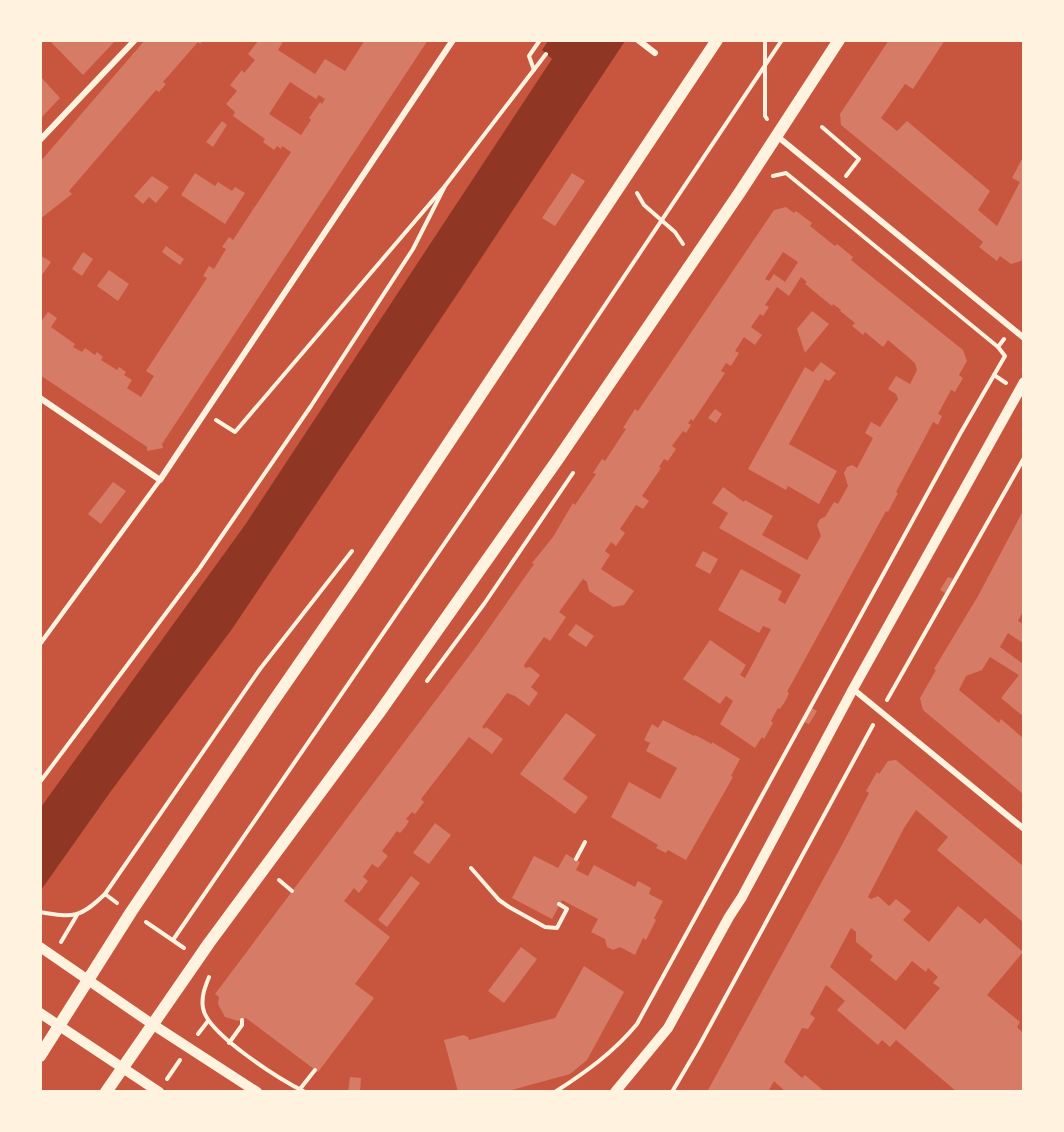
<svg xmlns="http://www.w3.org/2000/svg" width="1064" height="1132" viewBox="0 0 1064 1132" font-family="Karla,sans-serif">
<rect width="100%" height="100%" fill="#c8553d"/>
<!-- water -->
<path fill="#8f3625" d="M548,41H625L460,290L232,629L111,791L41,890V807L245,525L552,59L542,50Z"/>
<!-- building -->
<g fill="#d67c66" fill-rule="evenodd">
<path d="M49,40H116L83,75Z"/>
<path d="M145,40H203L200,44L198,42L163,82L166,84L159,92L156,90L69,191L72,194L40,219V162Z"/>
<path d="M259,40H284L278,50L315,74L325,59L345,71L365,40H428L162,444L163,448L147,451V447L40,375V323L48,312L57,318L51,327L75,344L73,347L82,352L85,348L95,355L97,352L103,357L101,360L117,370L119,367L126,372L124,375L132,380L127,388L141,397L154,376L146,371L207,278L203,276L209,266L214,269L226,249L222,247L229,237L233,240L291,152L282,146L281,149L277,146L274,150L263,142L265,139L233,116L235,112L226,104L237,91L230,85L242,70L244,73L255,60L248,54ZM290,82L316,99L319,95L325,99L322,104L320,102L309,118L311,120L301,135L269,114Z"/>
<path d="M889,40H945L913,89L905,84L881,118L897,131L907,121L990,191L978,210L997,226L1020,182L1012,178L1023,157V257L1021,261L1011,264L1000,256L997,261L979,247L983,242L841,125L840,114Z"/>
<path d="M40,76L60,98L40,119Z"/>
<path d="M222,121L227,125L213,147L206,142Z"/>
<path d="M195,173L215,186L218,182L232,191L235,187L245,193L225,224L181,195Z"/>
<path d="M572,173L585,181L555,226L542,218Z"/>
<path d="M152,176L169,187L156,203L149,197L143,204L134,196Z"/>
<path d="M786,207L794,213L796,211L812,223L810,226L835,246L837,244L853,257L851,260L963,350L967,361L959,375L963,378L955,392L951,390L938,414L942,416L938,425L933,422L930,428L896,492L898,493L888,512L886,511L787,692L789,693L786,700L780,709L778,708L771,721L773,723L764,739L762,737L755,748L720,724L733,701L726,696L720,704L683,679L710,640L746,665L740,675L745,678L771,629L763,626L759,633L718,610L741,569L782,591L778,600L785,604L801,575L719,528L728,513L712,503L723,487L744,502L745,500L773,516L762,535L807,560L821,536L817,525L820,519L825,517L834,502L838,504L848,486L844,473L847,467L852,465L857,468L873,438L865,433L871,422L880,427L898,399L896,394L888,389L896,376L910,384L917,370L915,363L888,340L883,347L865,332L863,335L852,326L855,323L840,311L841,310L833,304L832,306L805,284L807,282L801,277L789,296L777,287L765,305L769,307L763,316L760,314L751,327L762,335L755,345L744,337L735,351L739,353L731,366L726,363L721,371L725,373L693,421L691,419L688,423L691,425L686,433L683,431L672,446L676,449L668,461L664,459L659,467L661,468L642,496L649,501L643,509L636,505L620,529L625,533L616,546L611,542L605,551L610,555L601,569L634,591L624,605L613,607L589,591L587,582L583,579L559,612L566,617L550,641L544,637L524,665L525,668L530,667L540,675L531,687L538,693L529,706L515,696L507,693L482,727L485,729L486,727L503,739L492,754L469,737L421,799L424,802L415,814L412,812L406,819L409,821L406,826L400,833L397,831L382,851L388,856L378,868L372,864L363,877L368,881L359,893L354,888L344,901L390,937L355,984L374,998L318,1072L246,1018L238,1021L225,1017L218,1004L219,997L215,994L475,648L534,564L532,563L553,537L573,503L575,505L596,474L593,473L602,459L605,461L626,429L623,428L635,409L638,411L774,210ZM783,252L798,262L785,282L774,274L769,281L765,279Z"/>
<path d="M166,246L184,259L180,265L162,252Z"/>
<path d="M83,252L93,259L82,276L72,269Z"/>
<path d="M40,255L51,262L40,278Z"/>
<path d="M109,270L129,284L118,301L97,286Z"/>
<path d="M812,311L829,324L805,353L797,329Z"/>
<path d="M821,362L836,373L829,381L825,379L789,444L837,471L819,504L788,486L786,490L748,469L805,367L813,372Z"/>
<path d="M715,409L722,414L716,423L708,418Z"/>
<path d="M113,482L126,491L101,524L88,514Z"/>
<path d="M1023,511V611L1018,621L1023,624V643L1008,633L1000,647L1023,664V716L1001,698L1019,675L990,657L982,670L966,676L959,690L999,723L1001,719L1023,738V794L923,710L920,698L936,670L934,669L978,596Z"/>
<path d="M703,551L718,559L710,574L695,566Z"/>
<path d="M948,577L953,579L945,593L940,590Z"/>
<path d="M576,624L594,636L586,647L568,635Z"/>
<path d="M812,708L817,711L809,724L804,722Z"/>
<path d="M566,713L596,735L563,779L588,797L575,814L520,774Z"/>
<path d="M663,720L694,736L695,735L712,744V742L740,759L731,776L733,777L686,860L668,850L666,853L656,848L658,845L611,817L629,782L660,799L677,768L646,751L650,743L644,740L652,724L658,728Z"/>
<path d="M896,760L1023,866V922L937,850L948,837L916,810L904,828L868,897L871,899L878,896L889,906L896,899L911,911L903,920L929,942L958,906L980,924L985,918L1023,952L987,995L1020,1022L1017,1027L1023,1033V1092H957L896,1040L890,1047L882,1040L878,1045L837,1010L845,1001L826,985L810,1014L815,1018L808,1029L802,1028L784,1062L802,1078L805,1075L825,1092H786L774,1081L768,1092H707L843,843L869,793L866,791L877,772L879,774L888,761ZM851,928L856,932V942L873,956L870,960L896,981L912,961L926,972L928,968L938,977L933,983L940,988L905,1030L830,967Z"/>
<path d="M435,823L451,835L429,864L413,853Z"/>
<path d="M566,854L580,862L576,870L588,876L594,865L635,887L638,881L651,888L649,894L663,901L654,918L656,920L646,940L643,938L635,955L620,947L613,950L607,947L605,939L591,932L598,919L562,900L552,919L512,898L534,856L558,868Z"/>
<path d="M411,876L420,883L387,927L378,920Z"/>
<path d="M521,947L537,959L504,1003L488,991Z"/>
<path d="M584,966L624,992L587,1060L570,1074L504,1092H458L444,1040L463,1035L468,1037L469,1040L555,1018Z"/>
<path d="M350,1077L361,1078L360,1092H348Z"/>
</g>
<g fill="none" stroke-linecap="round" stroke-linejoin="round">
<!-- path -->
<g stroke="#fff3e0" stroke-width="4">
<path d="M765,40V116L767,119"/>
<path d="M534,70L529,56L540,40"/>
<path d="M822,127L859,159L846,176"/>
<path d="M773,176L786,173L998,347"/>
<path d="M637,193L644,205L675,232L683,244"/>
<path d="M994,375L1006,383"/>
<path d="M216,420L235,432L445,186L546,54"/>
<path d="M427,681L484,604L573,473"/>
<path d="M887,700L1024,458"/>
<path d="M40,782L199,569L311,406L413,249L445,186"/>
<path d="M576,859L585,842"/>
<path d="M471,868L499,900L509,907L545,927L557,928L567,909L559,904"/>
<path d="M279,880L292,891"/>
<path d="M105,894L117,903"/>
<path d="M40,912C74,918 80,918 105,894L260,669L352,551"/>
<path d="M146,922L184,948"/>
<path d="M173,940L503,458L782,40"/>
<path d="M61,942L77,915"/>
<path d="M209,977C205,987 201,997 203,1008C207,1034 281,1080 305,1092"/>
<path d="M198,1034L208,1021"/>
<path d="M229,1043L242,1025V1020"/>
<path d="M167,1079L180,1060"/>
<path d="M300,1089L315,1070"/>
<path d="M555,1092C586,1072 614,1052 637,1024L960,434L1005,356L998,347L1004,339"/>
<path d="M672,1092L699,1046L873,725"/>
</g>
<!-- service -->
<path stroke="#fff3e0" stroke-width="4.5" d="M40,644L160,480"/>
<!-- minor -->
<g stroke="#fff3e0" stroke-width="6">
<path d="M638,40L655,53"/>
<path d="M777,136L1024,338"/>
<path d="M40,140L135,40"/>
<path d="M40,398L160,480L453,40"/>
<path d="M853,689L1024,829"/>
</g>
<!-- tertiary -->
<g stroke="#fff3e0" stroke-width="10">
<path d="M40,947L152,1024L257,1092"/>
<path d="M40,1013L159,1092"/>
<path d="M615,1092L668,1028L729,917L742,897L853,689L1024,382"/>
</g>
<!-- secondary -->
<g stroke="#fff3e0" stroke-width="12">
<path d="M40,1056L131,912L270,706L358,579L717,40"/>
<path d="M106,1092L209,943L379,713L558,459L740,192L839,40"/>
</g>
</g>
<!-- border -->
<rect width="1064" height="1132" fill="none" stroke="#fff3e0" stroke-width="84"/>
</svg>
